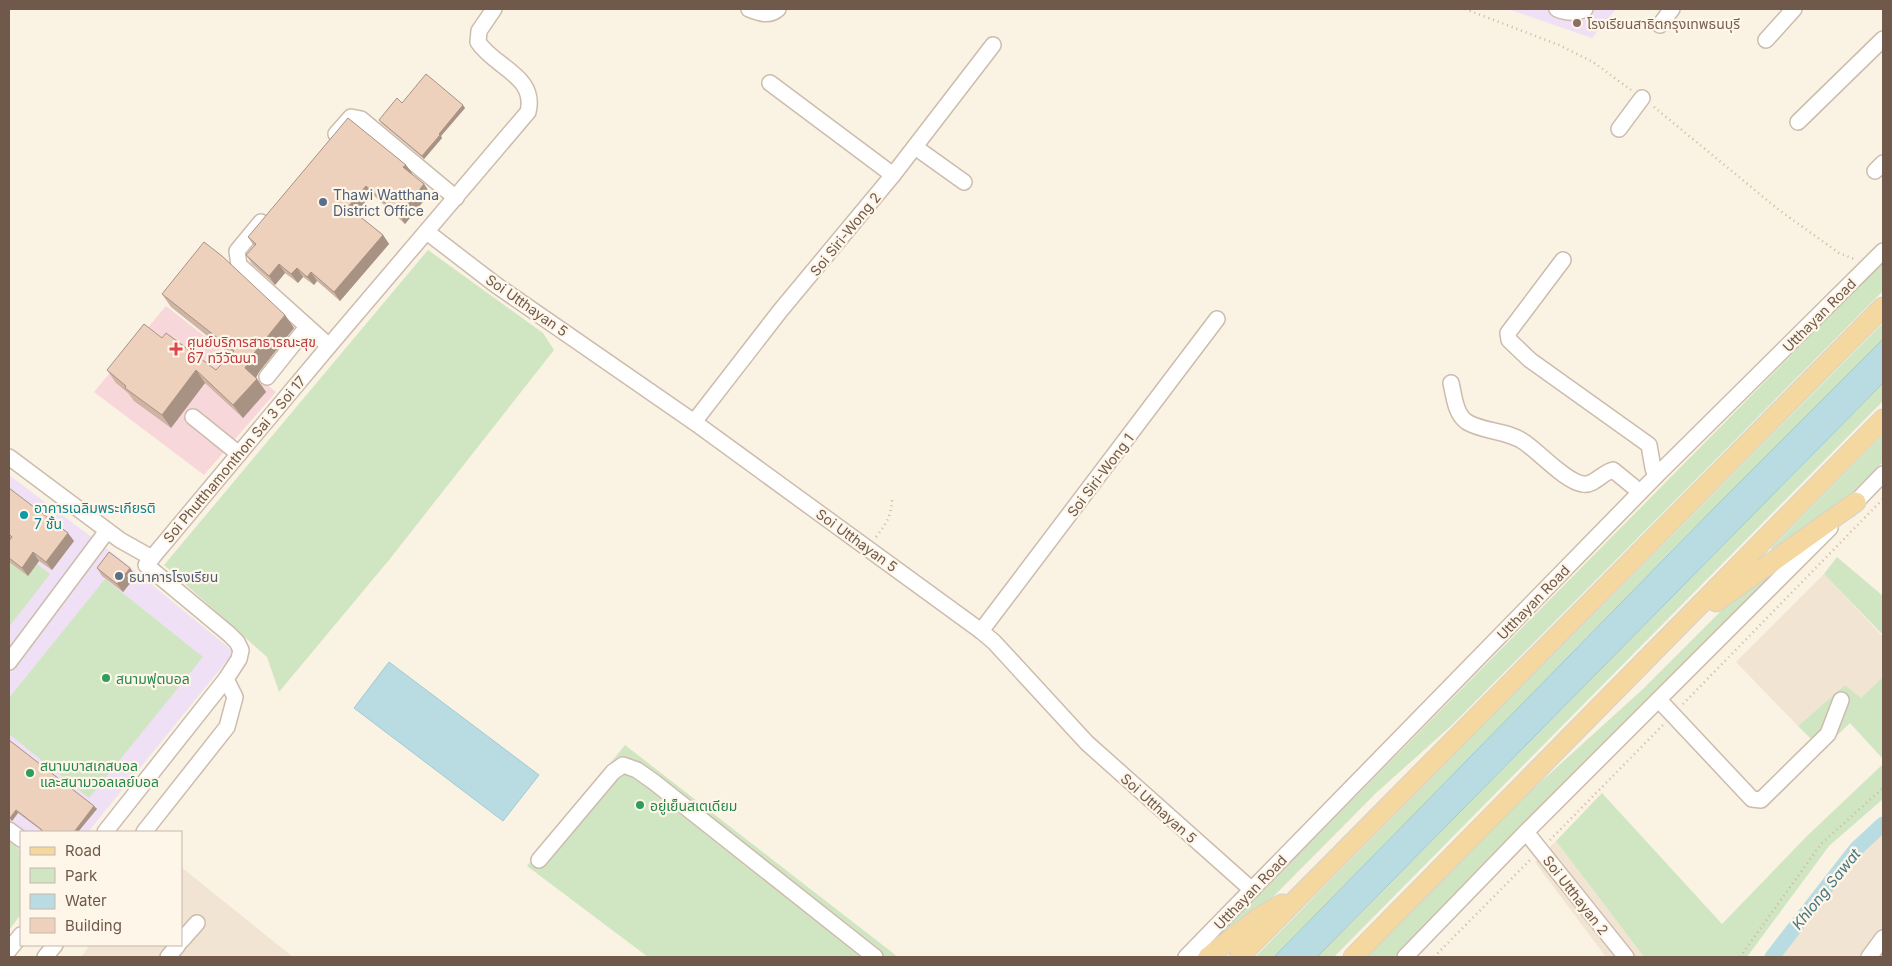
<svg xmlns="http://www.w3.org/2000/svg" width="1892" height="966" viewBox="0 0 1892 966" font-family="Inter,'Noto Sans Thai',sans-serif">
<rect width="100%" height="100%" fill="#faf2e3"/>
<!-- residential -->
<g fill="#f1e4d2">
<path d="M1824,574L1883,637V677L1861,699L1845,685L1798,726L1736,662Z"/>
<path d="M1883,818V957H1773L1859,839Z"/>
<path d="M1556,841L1644,957H1606L1535,862Z"/>
<path d="M181,867L293,957H81L90,945H181Z"/>
</g>
<!-- education -->
<g fill="#efe0f6">
<path d="M1508,9H1616L1592,38Z"/>
<path d="M9,475L118,557L234,652L88,832H21V914L9,930Z"/>
</g>
<!-- medical -->
<path fill="#f7d7da" d="M166,306L276,392L204,475L94,392Z"/>
<!-- green -->
<g fill="#d0e6c3">
<path d="M428,250L543,333L554,350L389,560L279,692L267,657L164,565Z"/>
<path d="M1883,262V291L1452,725L1376,793L1264,906L1219,943L1215,939Z"/>
<path d="M1883,323V339L1717,505L1274,957H1255L1495,713Z"/>
<path d="M1883,383V401L1334,957H1317Z"/>
<path d="M1883,434V462L1851,494L1775,554L1771,548Z"/>
<path d="M9,542L50,574L9,627Z"/>
<path d="M1837,557L1883,596V635L1824,574Z"/>
<path d="M1782,564L1394,957H1366L1535,787L1643,689L1728,604Z"/>
<path d="M105,579L203,657L89,798L9,734V698Z"/>
<path d="M1883,677V759L1850,723L1822,750L1798,726L1845,685L1861,698Z"/>
<path d="M625,745L898,957H648L527,866Z"/>
<path d="M1883,764V799L1829,846L1747,957H1644L1556,841L1602,793L1722,924L1807,836Z"/>
<path d="M9,841L21,851V914L9,930Z"/>
</g>
<!-- water -->
<g fill="#b9dbe2" stroke="#a0cad3">
<path d="M1883,339V383L1317,957H1274L1717,505Z"/>
<path d="M389,662L539,775L503,821L354,708Z"/>
</g>
<g fill="none" stroke-linecap="round" stroke-linejoin="round">
<!-- canal -->
<path stroke="#b9dbe2" stroke-width="15" d="M1772,957L1856,849L1883,824"/>
<!-- minor casing -->
<g stroke="#cdbcad" stroke-width="18">
<g id="minor">
<path d="M749,9C760,13 769,17 778,9"/>
<path d="M1557,9C1567,13 1576,14 1585,9"/>
<path d="M1660,25L1672,9"/>
<path d="M1766,40L1794,9"/>
<path d="M770,83L893,175"/>
<path d="M1798,122L1883,39"/>
<path d="M1619,129L1642,98"/>
<path d="M336,134L351,117L361,119L456,198"/>
<path d="M915,147L964,182"/>
<path d="M1875,171L1883,163"/>
<path d="M261,222L237,251L239,265L329,346"/>
<path d="M427,232L496,285L694,422L981,631L994,642L1087,743L1252,890"/>
<path d="M1563,260L1508,333L1509,340L1530,360L1649,445L1653,468L1656,476"/>
<path d="M267,377L307,327"/>
<path d="M1451,383C1454,395 1455,414 1467,422C1483,432 1507,430 1524,442C1539,452 1566,482 1583,484C1594,486 1603,472 1613,470L1640,492"/>
<path d="M193,417L239,454"/>
<path d="M694,422L780,311L893,175L993,45"/>
<path d="M9,457L120,540L152,558"/>
<path d="M1849,509L1883,474"/>
<path d="M981,631L1217,319"/>
<path d="M9,662L107,531"/>
<path d="M1659,700L1752,799L1761,800L1828,734L1841,700"/>
<path d="M9,830L21,839"/>
<path d="M105,832L226,679L239,659L241,650L237,642L229,634L146,565L329,346L528,112C537,76 494,67 478,42L479,31L494,9"/>
<path d="M144,832L227,727L235,697L226,679"/>
<path d="M1526,832L1626,957"/>
<path d="M539,860L613,772L623,765L637,770L654,782L875,957"/>
<path d="M181,941L197,923"/>
<path d="M9,950L21,935"/>
<path d="M45,957L55,945"/>
<path d="M168,957L178,945"/>
<path d="M1186,957L1656,476L1883,251"/>
<path d="M1405,957L1526,832L1830,528"/>
<path d="M1869,957L1883,938"/>
</g>
</g>
<!-- major casing -->
<g stroke="#d7d1cd" stroke-width="21">
<g id="major">
<path d="M1716,602L1856,502"/>
<path d="M1208,957L1258,918L1282,904"/>
<path d="M1239,957L1883,307"/>
<path d="M1353,957L1883,419"/>
</g>
</g>
<!-- path -->
<g stroke="#d2b5a0" stroke-width="2.5" stroke-dasharray="1 4" stroke-linecap="butt">
<path d="M1465,9L1559,45L1593,62L1631,90"/>
<path d="M1654,107L1779,210L1839,253L1854,259"/>
<path d="M876,537C887,523 892,514 892,497"/>
<path d="M1683,704L1883,499"/>
<path d="M1550,840L1664,724"/>
<path d="M1434,957L1531,859"/>
<path d="M1740,957L1821,844L1883,788"/>
</g>
<!-- minor -->
<use href="#minor" stroke="#fff" stroke-width="15"/>
<!-- major -->
<use href="#major" stroke="#f5d7a0" stroke-width="19"/>
</g>
<!-- wall -->
<g fill="#cdb4a3">
<path d="M402,103L465,108L441,136L442,138L424,159L381,123L379,120Z"/>
<path d="M406,165L412,173L411,174L424,184L430,193L405,224L372,194L356,213L383,235L389,244L340,301L317,281L314,285L303,277L298,283L285,273L275,285L252,264L246,255L254,246L248,237Z"/>
<path d="M162,294L285,315L294,328L259,372L256,378L266,392L243,418L205,383L171,428L134,401L128,393L116,383L107,370L162,338L216,370L231,355L171,307Z"/>
<path d="M9,488L74,541L52,570L39,561L28,576L9,562V541L10,539L9,538Z"/>
<path d="M97,568L136,576L123,592L102,576Z"/>
<path d="M9,740L97,809L42,831L18,813L12,821L9,819Z"/>
</g>
<!-- shaded-wall -->
<g fill="#a79284">
<path d="M463,105L465,108L441,136L442,138L424,159L422,156L439,134Z"/>
<path d="M406,165L412,173L409,176L403,167Z"/>
<path d="M424,184L430,193L405,224L399,215Z"/>
<path d="M366,186L372,194L354,215L348,207Z"/>
<path d="M383,235L389,244L340,301L334,292Z"/>
<path d="M279,264L285,273L275,285L269,276Z"/>
<path d="M297,268L303,277L298,283L291,274Z"/>
<path d="M311,272L317,281L314,285L307,277Z"/>
<path d="M285,315L294,328L259,372L254,381L245,368L250,358Z"/>
<path d="M196,370L205,383L171,428L162,415Z"/>
<path d="M257,379L266,392L243,418L233,405Z"/>
<path d="M68,533L74,541L52,570L46,562Z"/>
<path d="M33,552L39,561L28,576L22,568Z"/>
<path d="M130,568L136,576L123,592L117,584Z"/>
<path d="M94,806L97,809L78,832H74Z"/>
<path d="M16,810L18,813L12,821L10,818Z"/>
</g>
<!-- building -->
<g fill="#eed1bd" stroke="#a79284">
<path d="M426,74L463,105L439,134L440,135L422,156L379,120L397,98L402,103Z"/>
<path d="M348,118L406,165L403,167L424,184L399,215L366,186L348,207L383,235L334,292L311,272L307,277L297,268L291,274L279,264L269,276L246,255L256,244L248,237Z"/>
<path d="M204,242L222,256L285,315L250,358L245,368L257,379L233,405L196,370L162,415L125,388L126,386L107,370L144,324L162,338L166,333L216,370L234,351L162,294Z"/>
<path d="M9,488L68,533L46,562L33,552L22,568L9,558V541L12,537L9,534Z"/>
<path d="M109,552L130,568L117,584L97,568Z"/>
<path d="M9,740L94,806L74,832H41L42,830L16,810L10,818H9Z"/>
</g>
<!-- markers -->
<circle fill="#8d6e63" stroke="#fef6e9" stroke-width="2" cx="1577" cy="23" r="5"/>
<g fill="#5c6f8a" stroke="#fef6e9" stroke-width="2">
<circle cx="323" cy="202" r="5"/>
<circle cx="119" cy="576" r="5"/>
</g>
<path fill="#e0444e" stroke="#fef6e9" stroke-width="2" d="M173.5 341.5h5v5h5v5h-5v5h-5v-5h-5v-5h5z"/>
<circle fill="#0f9aa8" stroke="#fef6e9" stroke-width="2" cx="24" cy="515" r="5"/>
<g fill="#2e9e5b" stroke="#fef6e9" stroke-width="2">
<circle cx="106" cy="678" r="5"/>
<circle cx="30" cy="773" r="5"/>
<circle cx="640" cy="805" r="5"/>
</g>
<g text-anchor="middle" dominant-baseline="central" stroke-width="4.5" stroke-linejoin="round" paint-order="stroke">
<!-- education labels -->
<g font-size="14" fill="#785e54" stroke="#fef6e9" text-anchor="start">
<text x="1587" y="23">โรงเรียนสาธิตกรุงเทพธนบุรี</text>
</g>
<!-- service labels -->
<g font-size="14" fill="#4e5e75" stroke="#fef6e9" text-anchor="start">
<text x="333" y="194">Thawi Watthana<tspan x="333" dy="16">District Office</tspan></text>
<text x="129" y="576">ธนาคารโรงเรียน</text>
</g>
<!-- street labels -->
<g font-size="14" fill="#70594b" stroke="#fef6e9">
<text transform="translate(845 234) rotate(-51)">Soi Siri-Wong 2</text>
<text transform="translate(527 305) rotate(35)">Soi Utthayan 5</text>
<text transform="translate(1819 315) rotate(-45)">Utthayan Road</text>
<text transform="translate(234 459) rotate(-50)">Soi Phutthamonthon Sai 3 Soi 17</text>
<text transform="translate(1100 475) rotate(-53)">Soi Siri-Wong 1</text>
<text transform="translate(857 540) rotate(36)">Soi Utthayan 5</text>
<text transform="translate(1533 602) rotate(-46)">Utthayan Road</text>
<text transform="translate(1159 808) rotate(42)">Soi Utthayan 5</text>
<text transform="translate(1250 892) rotate(-46)">Utthayan Road</text>
<text transform="translate(1576 895) rotate(52)">Soi Utthayan 2</text>
</g>
<!-- health labels -->
<g font-size="14" fill="#be3a42" stroke="#fef6e9" text-anchor="start">
<text x="187" y="341">ศูนย์บริการสาธารณะสุข<tspan x="187" dy="16">67 ทวีวัฒนา</tspan></text>
</g>
<!-- culture labels -->
<g font-size="14" fill="#0d838f" stroke="#fef6e9" text-anchor="start">
<text x="34" y="507">อาคารเฉลิมพระเกียรติ<tspan x="34" dy="16">7 ชั้น</tspan></text>
</g>
<!-- leisure labels -->
<g font-size="14" fill="#27864d" stroke="#fef6e9" text-anchor="start">
<text x="116" y="678">สนามฟุตบอล</text>
<text x="40" y="765">สนามบาสเกสบอล<tspan x="40" dy="16">และสนามวอลเลย์บอล</tspan></text>
<text x="650" y="805">อยู่เย็นสเตเดียม</text>
</g>
<!-- water labels -->
<g font-size="15" font-style="italic" fill="#477782" stroke="#fef6e9">
<text transform="translate(1826 889) rotate(-51)">Khlong Sawat</text>
</g>
</g>
<!-- border -->
<rect width="1892" height="966" fill="none" stroke="#70594b" stroke-width="20"/>
<!-- legend -->
<rect x="20" y="831" width="162" height="115" fill="#fef6e9" stroke="#c5b7aa"/>
<rect x="30" y="847" width="25" height="8" fill="#f5d7a0" stroke="#c5b7aa"/>
<text x="65" y="856" font-size="15" fill="#70594b">Road</text>
<rect x="30" y="868" width="25" height="15" fill="#d0e6c3" stroke="#c5b7aa"/>
<text x="65" y="881" font-size="15" fill="#70594b">Park</text>
<rect x="30" y="894" width="25" height="15" fill="#b9dbe2" stroke="#c5b7aa"/>
<text x="65" y="906" font-size="15" fill="#70594b">Water</text>
<rect x="30" y="918" width="25" height="15" fill="#eed1bd" stroke="#c5b7aa"/>
<text x="65" y="931" font-size="15" fill="#70594b">Building</text>
</svg>
